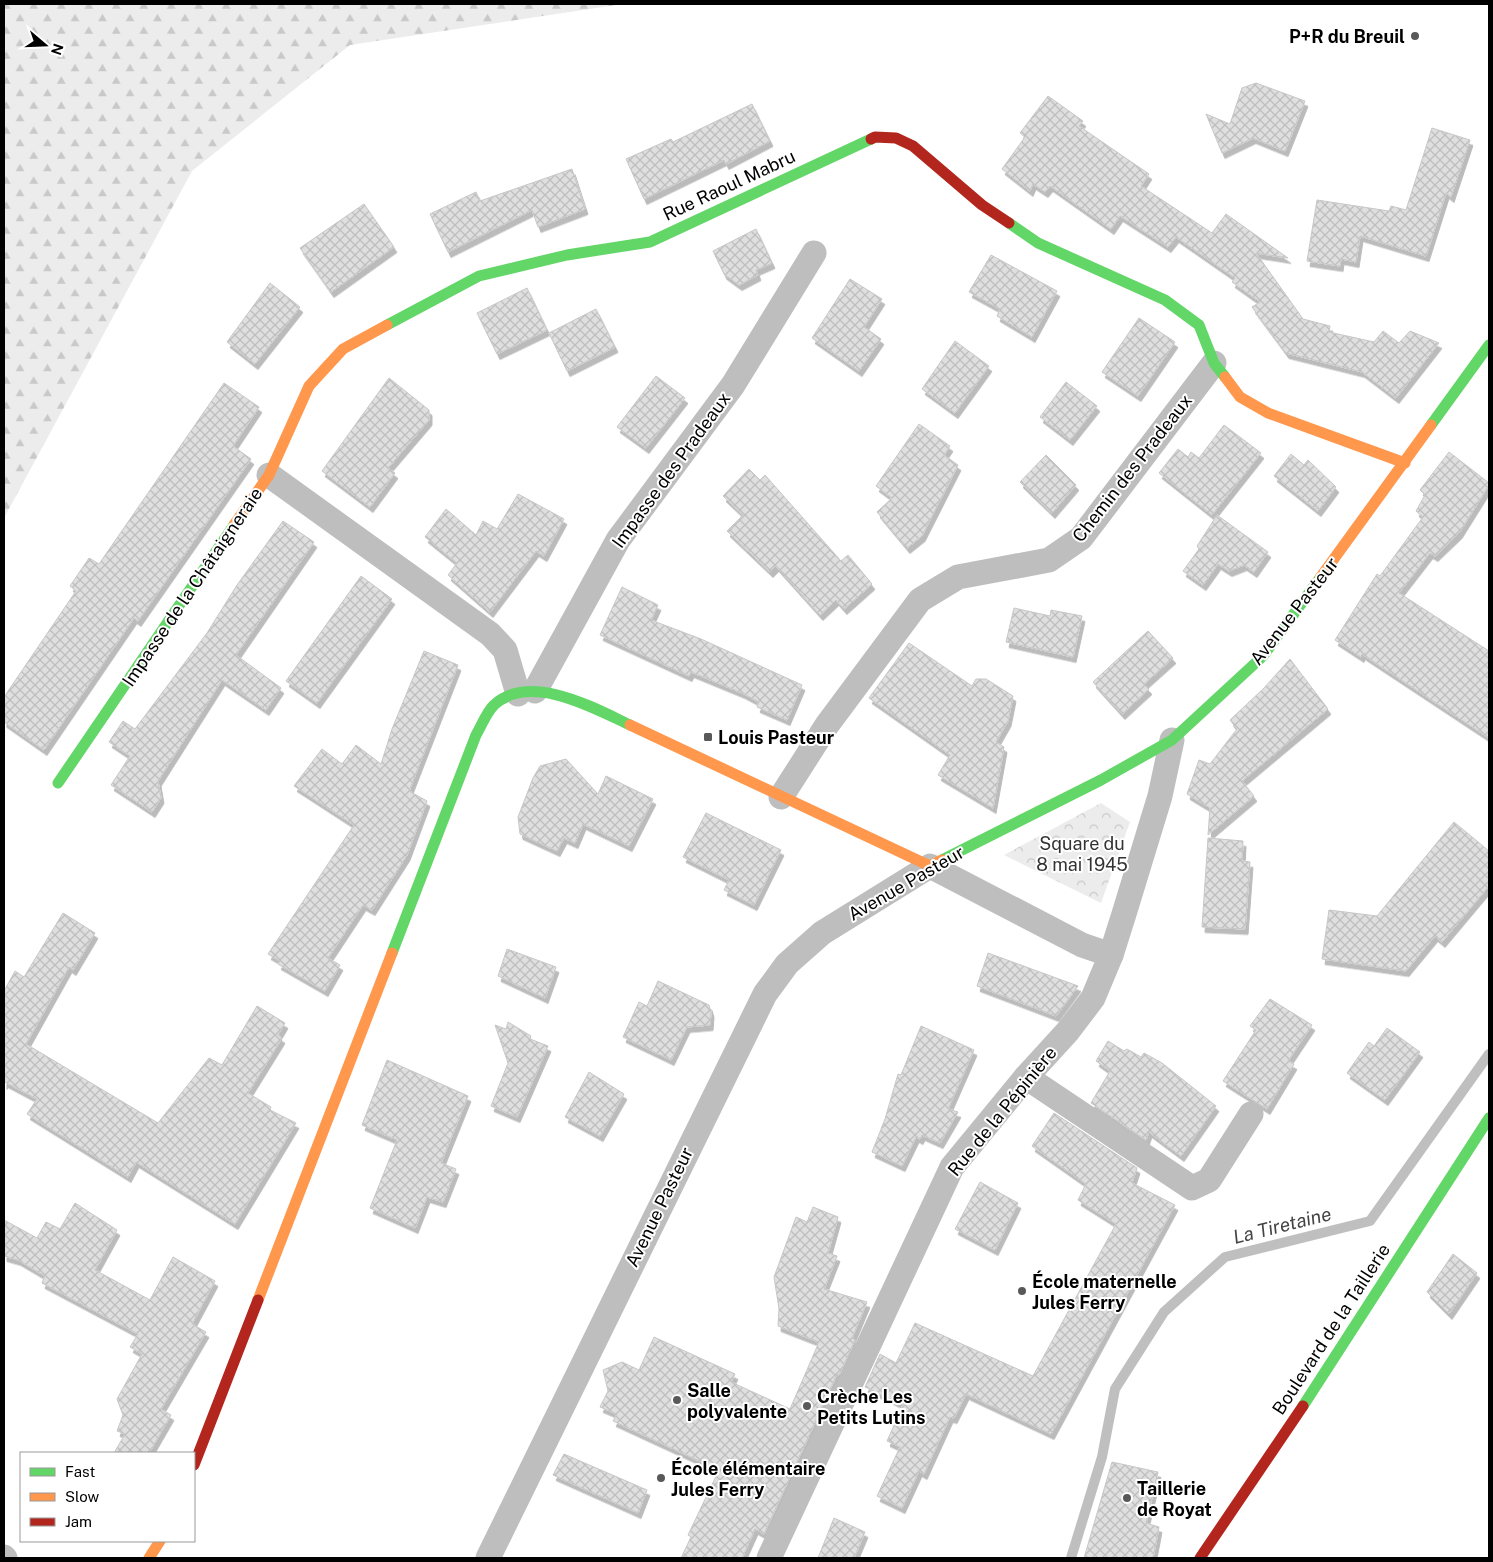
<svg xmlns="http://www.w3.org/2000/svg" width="1493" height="1562" viewBox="0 0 1493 1562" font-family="'Public Sans',sans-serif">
<defs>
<pattern id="forest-firs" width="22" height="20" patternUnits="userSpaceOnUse" patternTransform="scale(1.25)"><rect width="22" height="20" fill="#ececec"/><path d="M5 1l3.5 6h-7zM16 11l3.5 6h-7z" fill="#c9c9c9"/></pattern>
<pattern id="park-crowns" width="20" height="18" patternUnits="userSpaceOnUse" patternTransform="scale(1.25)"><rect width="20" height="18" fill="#ececec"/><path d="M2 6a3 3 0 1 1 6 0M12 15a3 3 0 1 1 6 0" fill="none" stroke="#c9c9c9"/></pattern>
<pattern id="building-cross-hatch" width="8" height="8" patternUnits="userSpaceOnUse" patternTransform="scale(1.25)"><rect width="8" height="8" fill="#dfdfdf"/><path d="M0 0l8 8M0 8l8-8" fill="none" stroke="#bebebe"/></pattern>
<filter id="shadow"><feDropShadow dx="3" dy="5.5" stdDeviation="0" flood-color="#0004"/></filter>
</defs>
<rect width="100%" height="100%" fill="#fff"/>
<!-- forest -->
<path fill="url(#forest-firs)" d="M4,4H623L350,45L192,171L4,518Z"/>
<!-- park -->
<path fill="url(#park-crowns)" d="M1101,803L1130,822L1101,903L1004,855Z"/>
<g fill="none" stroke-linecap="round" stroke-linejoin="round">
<!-- stream -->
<path stroke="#bfbfbf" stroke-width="10" d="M1071,1558L1102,1457L1115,1389L1164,1312L1225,1257L1370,1221L1489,1054"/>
</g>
<!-- building -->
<g fill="url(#building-cross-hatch)" stroke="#c7c7c7" filter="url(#shadow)">
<path d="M1256,83L1305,101L1285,151L1253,138L1222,153L1206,114L1230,124L1242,88Z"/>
<path d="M1048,96L1083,121L1079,126L1149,174L1141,186L1212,233L1226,214L1288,258L1256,253L1303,319L1330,326L1329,332L1374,342L1383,331L1399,343L1410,331L1439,343L1396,398L1362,372L1286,353L1252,307L1260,302L1232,282L1235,278L1176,237L1168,247L1120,216L1111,229L1050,186L1045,192L1033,184L1030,191L1002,169L1025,137L1020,133Z"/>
<path d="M752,104L770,141L726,164L724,160L644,199L626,159L671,139L673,142Z"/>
<path d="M1432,128L1470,140L1451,197L1446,193L1426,256L1360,236L1356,262L1341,259L1340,266L1307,261L1317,200L1389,211L1391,206L1406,210Z"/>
<path d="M572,169L585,209L538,227L532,210L448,252L430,214L476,192L480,201Z"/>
<path d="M364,204L394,247L331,292L300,248Z"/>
<path d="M756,229L772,263L756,270L758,275L739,285L724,274L713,251Z"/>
<path d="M991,255L1057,291L1032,337L997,316L1000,309L969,292Z"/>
<path d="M850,279L882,299L864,327L881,339L859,371L812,338Z"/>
<path d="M270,283L300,307L255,364L227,342Z"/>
<path d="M527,288L547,330L497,354L477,313Z"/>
<path d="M596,309L615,347L567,371L549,333Z"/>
<path d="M1139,318L1175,342L1138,396L1102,372Z"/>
<path d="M955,341L989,366L955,413L922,389Z"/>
<path d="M656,376L685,398L646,448L617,427Z"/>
<path d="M389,378L429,410V420L388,468L395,473L370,507L322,471Z"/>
<path d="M1066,382L1097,406L1070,440L1040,417Z"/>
<path d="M224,383L259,407L233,446L251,459L138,621L134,618L44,750L4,722V697L76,591L70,586L89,558L99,564Z"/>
<path d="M919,424L950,446L944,455L958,465L922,536L907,548L877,512L892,498L876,486Z"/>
<path d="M1224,425L1261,453L1212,515L1159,473L1178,449L1188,457L1191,452L1199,458Z"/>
<path d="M1449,452L1489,483V485L1459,533L1435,556L1430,553L1399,593L1489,651V738L1362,654L1361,657L1335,640L1377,574L1380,576L1423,517L1416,511L1425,495L1420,490Z"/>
<path d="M1291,454L1304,465L1308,460L1336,487L1318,511L1274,476Z"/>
<path d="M1046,455L1076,485L1052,513L1020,482Z"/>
<path d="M749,469L760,480L765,475L841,561L848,555L872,584L844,609L836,600L820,615L776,566L770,572L727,531L743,515L723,496Z"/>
<path d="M518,494L564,519L544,556L536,551L490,612L448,575L457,563L425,537L446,509L476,535L483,521L497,529Z"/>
<path d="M1217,515L1268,552L1254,572L1244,565L1229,571L1218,564L1203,585L1183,571L1199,549L1197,546Z"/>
<path d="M283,521L314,542L236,655L281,688L266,710L222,680L158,781L161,798L152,812L111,785L130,756L109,742L123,721L135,729L207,633L237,585Z"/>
<path d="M361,576L392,599L317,703L286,681Z"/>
<path d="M622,587L658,605L651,620L701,639L802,685L787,720L757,707L759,702L742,693L691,672L689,676L600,635Z"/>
<path d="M1014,608L1050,616L1051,610L1082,616L1073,657L1006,642Z"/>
<path d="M1148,631L1173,658L1144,684L1149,689L1122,714L1093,682Z"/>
<path d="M909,643L972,686L976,679H986L1013,696L1008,721L996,742L1004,747L993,808L938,775L950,755L869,698Z"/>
<path d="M424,651L458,665L409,791L427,801L407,855L372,910L363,905L328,958L340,965L325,991L278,964L280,961L268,954L354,825L294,786L322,749L342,764L356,745L381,764L392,729Z"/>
<path d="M1290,659L1328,709L1242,781L1254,796L1208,835L1210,808L1187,794L1199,760L1210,764L1237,729L1230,720L1264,688Z"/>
<path d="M566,759L598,794L606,776L653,799L629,846L583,824L575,843L564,838L557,851L520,834L518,817L533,778L540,766Z"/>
<path d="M706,813L781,850L754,905L724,890L729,880L683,857Z"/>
<path d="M1454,822L1489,851V886L1442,942L1435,936L1406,971L1322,959L1329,910L1377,916Z"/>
<path d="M1208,838L1243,841L1242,861L1250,862L1245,929L1202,927Z"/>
<path d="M63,913L95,933L73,970L69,967L26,1044L158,1123L209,1058L222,1065L257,1006L285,1023L278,1035L282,1038L248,1093L271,1107L270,1110L296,1123L235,1224L136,1162L128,1177L27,1114L37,1099L5,1082L4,1084V991L15,971L24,977Z"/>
<path d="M507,949L556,967L545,998L498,976Z"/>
<path d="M988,953L1078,986L1056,1016L977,986Z"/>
<path d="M658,981L709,1005L711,1012L710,1025L687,1027L671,1060L623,1037L639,1002L647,1006Z"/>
<path d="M1270,999L1312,1025L1288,1061L1294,1064L1267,1109L1223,1081L1256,1030L1250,1026Z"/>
<path d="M508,1022L531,1036L530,1039L548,1046L517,1117L491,1106L508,1063L495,1025L506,1029Z"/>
<path d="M921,1026L974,1050L948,1109L958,1112L940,1143L922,1135L920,1139L916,1137L902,1166L872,1152L885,1119L898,1074L901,1075Z"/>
<path d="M1387,1028L1420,1052L1385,1100L1347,1073L1369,1042L1374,1046Z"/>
<path d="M1108,1041L1124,1051L1127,1049L1141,1057L1144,1053L1162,1063L1216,1106L1181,1156L1149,1132L1146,1140L1091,1103L1110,1071L1096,1061Z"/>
<path d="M387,1060L468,1096L441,1163L456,1169L443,1202L427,1197L415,1228L370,1208L397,1140L362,1125Z"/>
<path d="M589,1072L624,1094L600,1136L565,1117Z"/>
<path d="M1054,1113L1137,1168L1132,1183L1175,1205L1051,1434L966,1394L954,1418L950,1417L924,1474L919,1471L902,1508L877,1496L900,1447L887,1441L903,1405L865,1387L880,1354L896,1363L915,1323L1033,1376L1116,1224L1078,1200L1086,1184L1032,1146Z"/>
<path d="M980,1182L1018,1203L995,1250L955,1229Z"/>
<path d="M75,1203L117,1230L95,1270L150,1300L173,1257L215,1281L192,1324L206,1332L161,1409L171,1415L149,1453H114L125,1434L117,1431L123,1415L117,1399L142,1354L130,1347L138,1334L42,1283L45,1276L18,1260L4,1256V1220L37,1238L46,1222L60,1229Z"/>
<path d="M813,1207L838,1217L828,1253L837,1256L824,1289L867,1302L852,1338L855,1340L839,1375L837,1374L764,1534L755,1529L742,1558H681L691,1537L688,1535L719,1470L613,1421L617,1414L600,1407L608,1391L603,1370L622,1362L639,1370L654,1337L735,1374L731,1382L790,1409L819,1342L778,1326L779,1309L774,1277L796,1217L807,1222Z"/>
<path d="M1453,1254L1477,1273L1449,1314L1427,1292Z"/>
<path d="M564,1454L647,1490L638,1513L553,1475Z"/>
<path d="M1112,1462L1158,1472L1146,1523L1159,1527L1153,1558H1084Z"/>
<path d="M834,1518L865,1532L854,1558H818Z"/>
</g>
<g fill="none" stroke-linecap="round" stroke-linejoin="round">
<!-- street -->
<g stroke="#bebebe" stroke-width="25">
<path d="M269,475L490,634L505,650L518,694"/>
<path d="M535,691L618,540L733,385L814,253"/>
<path d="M781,797L827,725L920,600L958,577L1049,560L1081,538L1214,363"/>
<path d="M1026,1077L1192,1188L1209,1180L1251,1114"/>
<path d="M4,1557L5,1558"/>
<path d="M488,1558L765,994L787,964L822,933L930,866L1082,945L1111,955"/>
<path d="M769,1558L952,1167L1026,1077L1068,1031L1093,998L1111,955L1124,914L1160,796L1172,740"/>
</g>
<!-- fast -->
<g stroke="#63d668" stroke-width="11">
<path d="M1009,223L1038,243L1165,300L1199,325L1214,363L1225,377"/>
<path d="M387,325L479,276L567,255L650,242L871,139"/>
<path d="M1431,425L1489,345"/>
<path d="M58,783L234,525"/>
<path d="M942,860L1101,780L1172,740L1263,656L1320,578"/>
<path d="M392,953L476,735C482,725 486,713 494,705C530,672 594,708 630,725"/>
<path d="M1303,1406L1489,1118"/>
</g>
<!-- slow -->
<g stroke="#ff974d" stroke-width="11">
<path d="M1225,377L1240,397L1268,413L1405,463"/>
<path d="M234,525L269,475L309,386L343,349L387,325"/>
<path d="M1320,578L1431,425"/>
<path d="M630,725L930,866L942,860"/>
<path d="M258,1300L392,953"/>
<path d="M149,1558L160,1541"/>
</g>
<!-- jam -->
<g stroke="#b3261e" stroke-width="11">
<path d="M871,139L875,137L896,138L913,146L982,205L1009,223"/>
<path d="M194,1465L258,1300"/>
<path d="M1200,1558L1303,1406"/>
</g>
</g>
<!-- markers -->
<g fill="#595959" stroke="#fff" stroke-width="2">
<circle cx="1415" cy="36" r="5"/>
<rect x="703" y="732" width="10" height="10" rx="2.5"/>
<circle cx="1022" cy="1291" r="5"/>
<circle cx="677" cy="1400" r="5"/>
<circle cx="807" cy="1406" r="5"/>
<circle cx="661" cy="1478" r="5"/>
<circle cx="1127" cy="1498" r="5"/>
</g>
<g text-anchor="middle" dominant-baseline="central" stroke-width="4" stroke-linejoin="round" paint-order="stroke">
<!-- poi labels -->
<g font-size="18" font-weight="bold" fill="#000" stroke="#fff" text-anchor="start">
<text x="1405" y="36" text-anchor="end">P+R du Breuil</text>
<text x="718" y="737">Louis Pasteur</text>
<text x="1032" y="1281">École maternelle<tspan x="1032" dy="21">Jules Ferry</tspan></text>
<text x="687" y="1390">Salle<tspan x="687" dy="21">polyvalente</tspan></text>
<text x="817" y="1396">Crèche Les<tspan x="817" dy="21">Petits Lutins</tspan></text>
<text x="671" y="1468">École élémentaire<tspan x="671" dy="21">Jules Ferry</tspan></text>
<text x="1137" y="1488">Taillerie<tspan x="1137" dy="21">de Royat</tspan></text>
</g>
<!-- street labels -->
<g font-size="18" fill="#000" stroke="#fff">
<text transform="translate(729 185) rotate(-25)">Rue Raoul Mabru</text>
<text transform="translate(1132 468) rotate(-52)">Chemin des Pradeaux</text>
<text transform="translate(671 470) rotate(-54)">Impasse des Pradeaux</text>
<text transform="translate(192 587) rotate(-56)">Impasse de la Châtaigneraie</text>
<text transform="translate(1294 611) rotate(-52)">Avenue Pasteur</text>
<text transform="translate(906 883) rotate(-30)">Avenue Pasteur</text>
<text transform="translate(1002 1111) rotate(-51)">Rue de la Pépinière</text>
<text transform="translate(659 1207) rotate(-64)">Avenue Pasteur</text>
<text transform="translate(1331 1329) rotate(-57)">Boulevard de la Taillerie</text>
</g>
<!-- park labels -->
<g font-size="18" fill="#333" stroke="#fff">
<text x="1082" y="843">Square du<tspan x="1082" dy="21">8 mai 1945</tspan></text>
</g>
<!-- water labels -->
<g font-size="19" font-style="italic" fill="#444" stroke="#fff">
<text transform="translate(1282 1225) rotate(-14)">La Tiretaine</text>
</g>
</g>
<!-- border -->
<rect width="1493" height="1562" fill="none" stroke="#000000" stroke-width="10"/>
<!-- legend -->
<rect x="20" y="1452" width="175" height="90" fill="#ffffff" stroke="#999999"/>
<rect x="30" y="1468" width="25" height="8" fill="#63d668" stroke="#999999"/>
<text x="65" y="1477" font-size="15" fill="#000000">Fast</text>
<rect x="30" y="1493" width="25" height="8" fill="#ff974d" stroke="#999999"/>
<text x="65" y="1502" font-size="15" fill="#000000">Slow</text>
<rect x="30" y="1518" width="25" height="8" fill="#b3261e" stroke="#999999"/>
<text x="65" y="1527" font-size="15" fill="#000000">Jam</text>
<!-- north arrow -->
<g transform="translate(45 45) rotate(109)" stroke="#ffffff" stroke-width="4" paint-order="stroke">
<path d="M0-4L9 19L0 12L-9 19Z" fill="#000000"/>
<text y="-8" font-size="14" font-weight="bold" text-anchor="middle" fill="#000000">N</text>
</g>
</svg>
